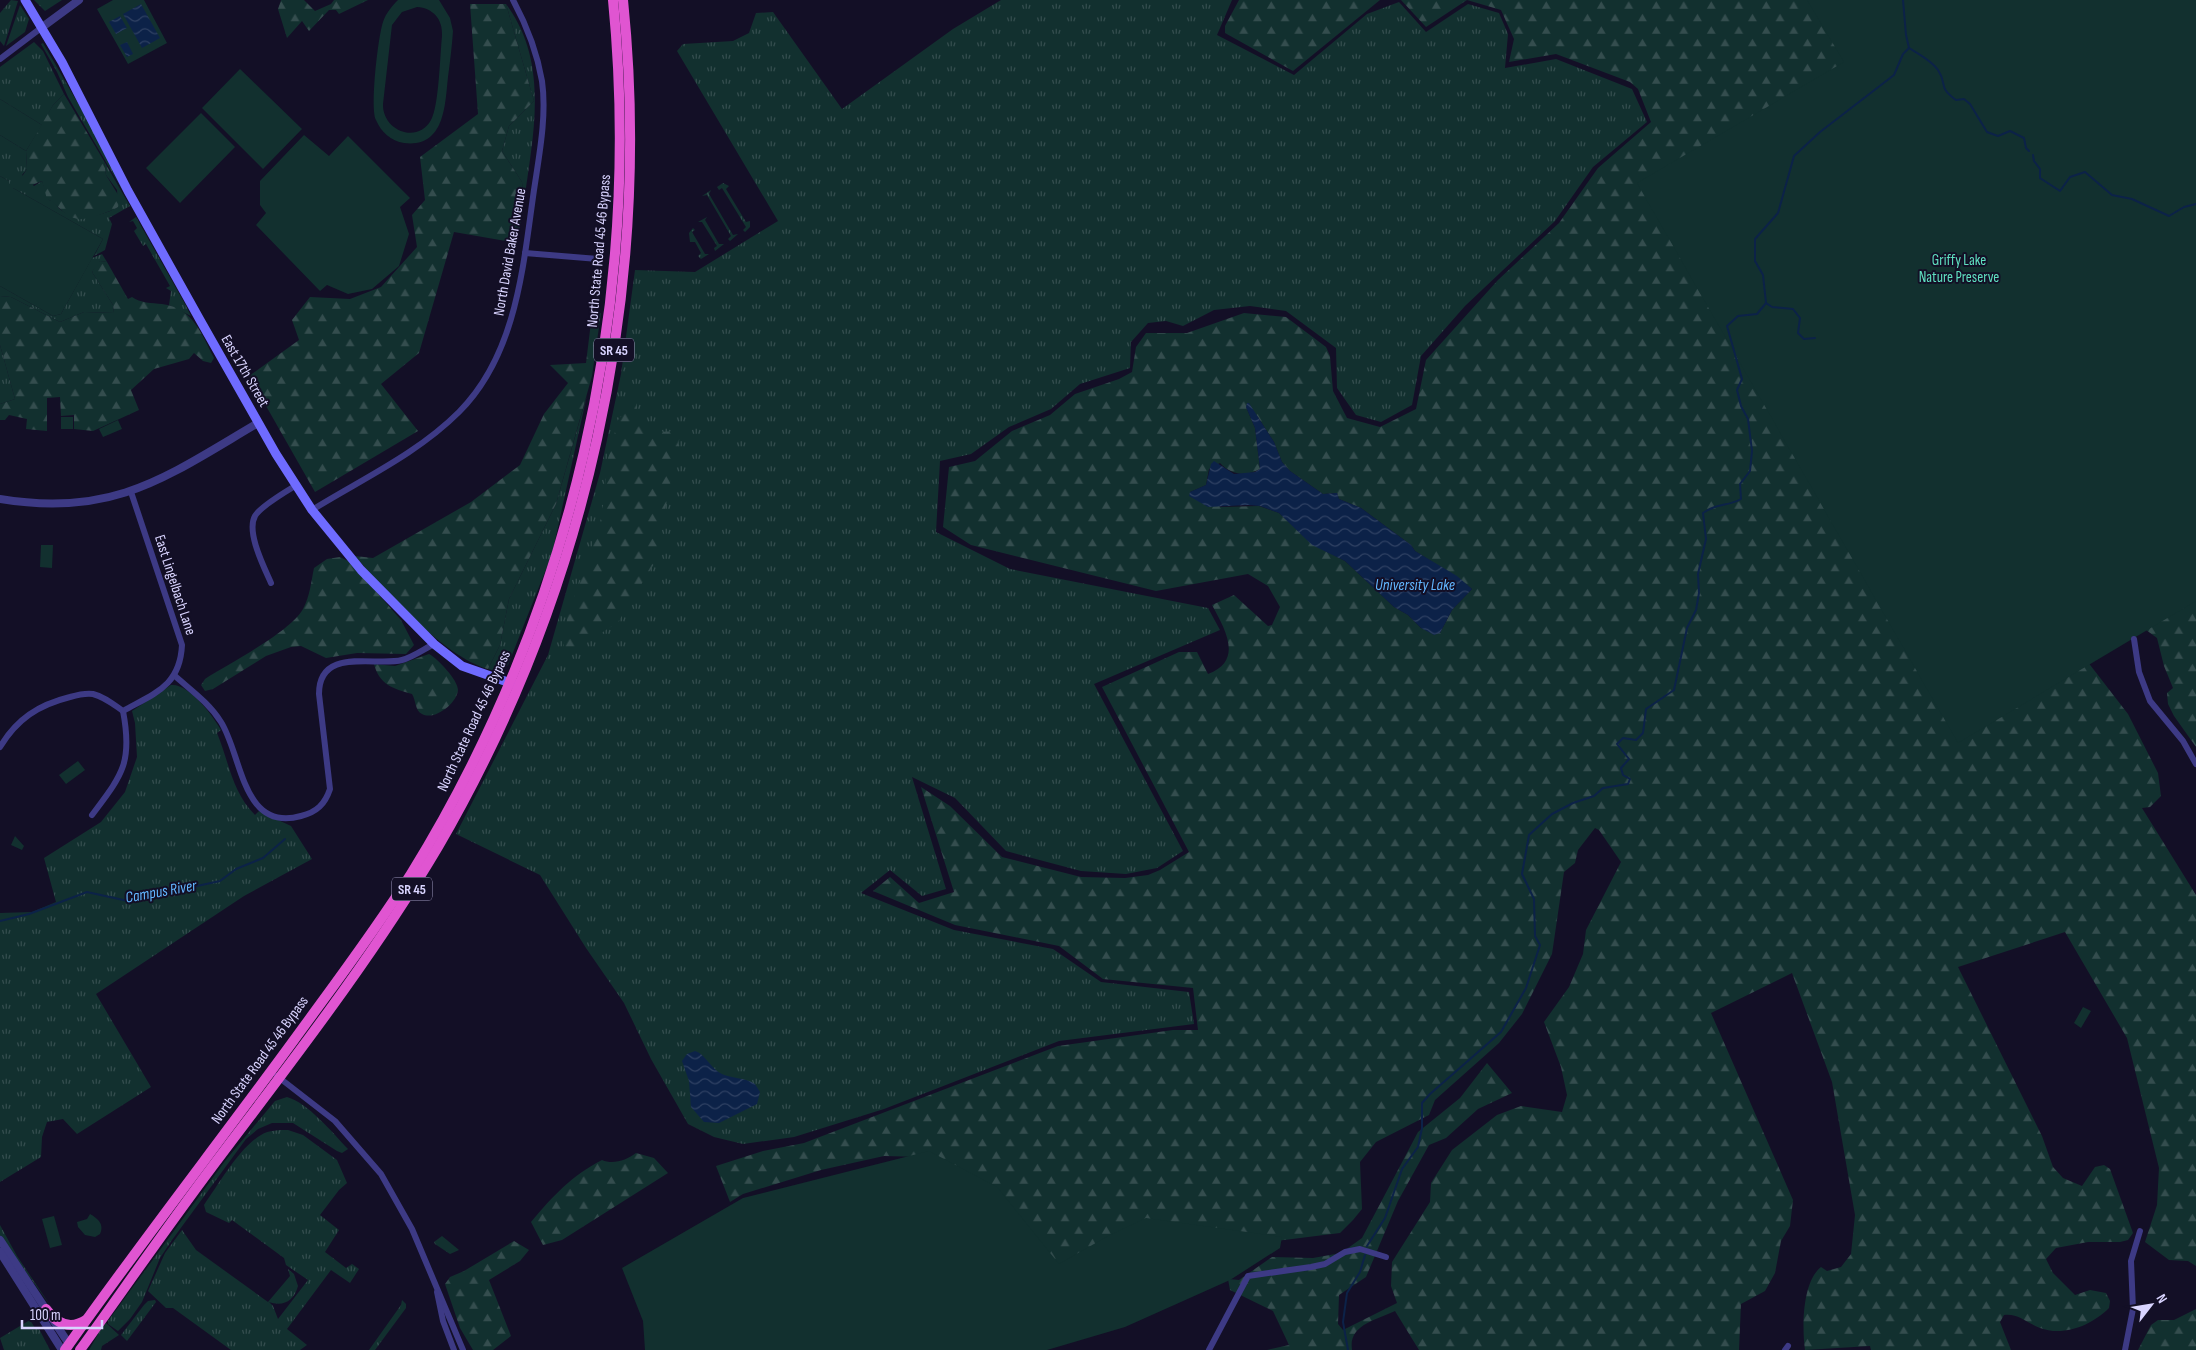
<svg xmlns="http://www.w3.org/2000/svg" width="2196" height="1350" viewBox="0 0 2196 1350" font-family="'Sofia Sans Condensed',sans-serif">
<defs>
<pattern id="grass-tufts" width="24" height="20" patternUnits="userSpaceOnUse" patternTransform="scale(1.25)"><rect width="24" height="20" fill="#12302f"/><path d="M3 7l-1-3M5 7V3M7 7l1-3M15 17l-1-3M17 17v-4M19 17l1-3" fill="none" stroke="#344d4e"/></pattern>
<pattern id="forest-firs" width="22" height="20" patternUnits="userSpaceOnUse" patternTransform="scale(1.25)"><rect width="22" height="20" fill="#12302f"/><path d="M5 1l3.5 6h-7zM16 11l3.5 6h-7z" fill="#344d4e"/></pattern>
<pattern id="water-waves" width="16" height="10" patternUnits="userSpaceOnUse" patternTransform="scale(1.25)"><rect width="16" height="10" fill="#0c2248"/><path d="M0 5q4-4 8 0t8 0" fill="none" stroke="#2f4163"/></pattern>
</defs>
<rect width="100%" height="100%" fill="#130f26"/>
<!-- grass -->
<g fill="url(#grass-tufts)">
<path d="M11,0L18,1L4,46L0,41V13Z"/>
<path d="M34,0H62L45,11Z"/>
<path d="M1001,0H1232L1217,35L1294,75L1367,14L1399,2L1426,32L1468,4L1499,13L1508,34L1505,68L1556,59L1632,89L1647,122L1593,167L1555,221L1465,306L1421,356L1412,405L1381,422L1356,415L1337,388L1336,348L1286,311L1250,306L1214,310L1183,326L1166,321L1148,323L1131,342L1130,368L1080,384L1051,409L1009,427L971,454L940,461L936,532L1010,569L1208,608L1220,630L1094,684L1183,851L1157,868L1126,874L1081,871L1006,851L955,798L912,777L946,889L922,896L890,870L861,893L954,930L1053,949L1101,982L1189,992L1194,1024L1059,1041L884,1109L794,1137L743,1144L714,1137L688,1124L651,1059L624,1003L586,948L540,875L456,834L548,655L600,473L621,374L635,270L695,272L778,221L677,51L683,44L733,41L749,33L756,13L773,12L842,109L953,29Z"/>
<path d="M506,4C550,63 533,135 524,202L522,182L502,151L509,126L534,101Z"/>
<path d="M20,5L29,19L25,32L6,46Z"/>
<path d="M34,42L43,51L64,94L53,105L42,125L0,99V67Z"/>
<path d="M43,43L83,112L134,210L68,97L57,72L41,44Z"/>
<path d="M0,135L26,151L27,169L22,175L34,186L42,181L49,200C56,202 56,206 61,210C77,223 102,216 118,207L117,190L106,175L104,161L130,206L109,218L112,224L105,250L94,256L103,239L13,188H9V181L0,176Z"/>
<path d="M723,183L729,186L726,189L746,222L750,221V227L745,232L743,230L746,227L722,188L719,190L717,187Z"/>
<path d="M711,190L709,194L733,235L738,234L730,241L728,239L731,236L707,195L702,196Z"/>
<path d="M136,217L185,304L191,316L169,305L171,291L166,288L170,286L146,244L143,246L134,231L137,228L133,221L129,222Z"/>
<path d="M707,217L705,220L719,244H724L715,251L714,248L717,246L702,222H698Z"/>
<path d="M693,228L695,230L692,232L705,254H709L701,259L698,256L701,253L695,242H690L689,233Z"/>
<path d="M102,254L107,262L100,261L92,272L113,305L114,313L84,312L60,322L11,297L0,296V286L53,316L61,314L92,258Z"/>
<path d="M0,345L15,399L0,404Z"/>
<path d="M587,395L552,554L508,665L500,672L488,669L500,645L509,599L556,504Z"/>
<path d="M171,685C189,683 213,716 221,730L217,733C229,762 232,792 255,815L259,811L291,826L312,859L244,896L96,994L151,1087L77,1134L63,1119L47,1122L42,1137L41,1157L0,1182V913L32,912L56,902L44,858L101,822L125,792L137,757L135,723L132,711Z"/>
<path d="M287,1097C308,1103 332,1132 348,1149L342,1153L337,1151L293,1123H272L258,1129L246,1139L172,1240L160,1258L142,1302L130,1319L118,1331L108,1324V1321L225,1161L275,1101Z"/>
<path d="M288,1130L303,1135L337,1160L347,1183L339,1190L320,1215L339,1230L325,1252L346,1268L352,1264L359,1269L350,1283L331,1270L287,1329L307,1345L300,1350H231L173,1308H166L148,1291L165,1253L182,1230L196,1250L268,1302L290,1276L288,1269L294,1274L298,1286C294,1301 283,1307 269,1302L273,1306L278,1319L308,1280L286,1265L284,1258L232,1220L229,1223L206,1212L204,1205C219,1184 239,1148 261,1135C269,1130 279,1130 288,1130Z"/>
<path d="M0,1225L17,1256L52,1308L0,1236Z"/>
<path d="M155,1300L156,1302L127,1341L121,1335L144,1305L148,1301Z"/>
<path d="M402,1300L406,1304V1308L375,1350H369L401,1305Z"/>
<path d="M30,1320L35,1328L38,1327L50,1350H4L0,1338Z"/>
<path d="M105,1322L119,1335L102,1346L101,1350H89Z"/>
</g>
<!-- forest -->
<g fill="url(#forest-firs)" fill-rule="evenodd">
<path d="M281,0H304L315,11L331,4L334,0H368L339,14L336,10H329L309,31L302,21L287,38L278,9Z"/>
<path d="M1239,0H1380L1293,71L1225,33V26Z"/>
<path d="M1401,0H2196V747L2174,716L2168,704L2167,693L2173,688L2164,666L2157,638L2131,619L2077,648L2128,714L2158,773L2161,796L2150,807L2142,808L2196,895V1266L2188,1261L2169,1260L2145,1242L2157,1205L2159,1168L2127,1038L2065,932L1958,967L2042,1136L2053,1167L2063,1178L2082,1186L2095,1167L2104,1165L2110,1169L2133,1233L2128,1240L2120,1242H2088L2056,1248L2046,1259L2053,1273L2075,1295L2090,1290L2106,1293L2110,1301L2109,1308C2092,1325 2064,1337 2040,1328C2027,1323 2018,1313 2004,1315L2000,1322L2011,1350H1871L1870,1346L1805,1350C1802,1328 1802,1282 1821,1267L1827,1271L1841,1267L1851,1254L1855,1215L1832,1082L1792,973L1711,1013L1793,1200L1790,1226L1781,1241L1775,1273L1765,1291L1741,1304L1739,1350H1419L1395,1311C1376,1320 1348,1325 1352,1350H1267L1289,1345L1273,1311L1230,1290L1228,1279L1239,1280L1272,1257L1313,1258L1341,1253L1362,1238L1418,1132L1460,1098L1487,1063L1512,1093L1478,1109L1446,1138L1429,1145L1398,1201L1366,1277L1339,1295L1338,1324L1343,1330L1397,1303L1391,1286L1392,1262L1430,1202L1431,1183L1452,1150L1497,1115L1521,1106L1562,1112L1567,1095L1561,1067L1544,1022L1569,987L1583,954L1586,930L1621,862L1599,830L1595,828L1578,850L1575,863L1564,872L1552,954L1522,1014L1499,1043L1435,1100L1429,1115L1376,1142L1360,1162L1362,1209L1353,1220L1340,1233L1056,1268L924,1157L884,1156L821,1170L743,1194L730,1202L716,1166L763,1151L804,1143L1058,1046L1173,1030H1198L1193,988L1103,979L1059,946L955,925L873,891L890,877L919,903L954,892L921,787L950,806L1002,857L1081,877L1125,878L1148,875L1160,870L1189,852L1102,687L1179,652H1197L1208,674C1244,661 1225,629 1212,605L1234,595L1268,626L1272,625L1280,607L1268,586L1248,574L1156,591L971,545L943,527L949,467L975,461L1012,431L1050,415L1075,394L1119,379L1132,372L1136,347L1146,333H1187L1244,313L1286,317L1326,347L1330,356L1333,391L1347,418L1380,427L1416,409L1426,360L1498,280L1559,223L1598,168L1651,122L1638,89L1630,82L1556,54L1509,62L1514,39L1501,10L1467,0L1426,27ZM1246,407L1258,417L1274,442L1282,462L1290,471L1323,494L1337,493L1339,499L1361,508L1411,545L1415,551L1457,577L1472,589L1452,610L1440,633L1421,628L1408,615L1394,607L1345,561L1312,544L1279,513L1259,506L1221,507L1190,492L1206,485L1209,469L1220,463C1231,475 1246,477 1260,469L1255,428Z"/>
<path d="M470,4H506L534,101L509,126L502,151L522,182L524,202L517,243L454,232L419,353L381,384L418,431L315,492L249,376L299,340L292,320L310,297L350,299L381,287L417,247L412,215L425,200L420,157L478,114Z"/>
<path d="M64,94L104,161L106,175L120,198L118,207L113,210C98,215 80,225 66,214C59,209 56,203 47,199L42,181L30,186L21,178L27,169L26,151L53,105Z"/>
<path d="M100,261L107,262L128,299L132,297C140,303 152,303 162,304C193,308 201,333 214,358L211,363L203,361L194,353L189,359L154,369L131,390L139,410L93,431L74,429V415L61,416L60,397L47,398V431L26,429L27,419L9,415L5,420H0V404L15,399L0,345V296L11,297L60,322L84,312L114,313L113,305L92,272L97,263Z"/>
<path d="M601,313L592,376L556,504L509,599L500,645L488,669C443,656 387,592 355,556L373,558L471,502L520,465L544,414L568,383L550,365L586,363L592,314Z"/>
<path d="M637,398C636,408 637,428 648,431C654,433 673,431 681,431L654,564L618,622L562,659L568,612L588,562L602,515L608,459L618,420Z"/>
<path d="M340,557L350,562L401,620L414,645L406,654L357,653L326,658L301,646L291,647L266,656L213,689L205,691L201,685L205,679C230,663 289,633 303,609C310,596 311,582 314,568L327,559Z"/>
<path d="M429,654C438,659 458,680 458,690C457,703 435,721 422,714C415,711 416,700 412,694C393,689 379,684 374,664L395,666Z"/>
<path d="M636,1153L654,1158L668,1173L562,1240L543,1245L531,1222C553,1196 571,1176 602,1160C613,1165 627,1160 636,1153Z"/>
<path d="M442,1236L459,1250L450,1254L435,1244L434,1242Z"/>
<path d="M514,1241L529,1250L520,1261L489,1280L511,1336L493,1350H473L460,1328L445,1284L450,1277L464,1271Z"/>
<path d="M2196,1309V1350H2138L2151,1325L2158,1320H2174Z"/>
</g>
<!-- park -->
<g fill="#12302f" fill-rule="evenodd">
<path d="M113,0H144L167,43L128,64L97,9Z"/>
<path d="M398,0H439L450,18L453,31C452,46 450,62 448,77C445,105 445,148 404,143C391,141 381,132 376,120C370,107 378,37 383,22C386,13 392,6 398,0ZM417,7C433,8 443,19 442,36C440,55 439,106 431,120C417,145 382,130 383,104L392,25L402,12Z"/>
<path d="M1807,0H2196V601L1958,743L1637,183L1844,62Z"/>
<path d="M240,69L302,129L263,169L202,108Z"/>
<path d="M0,99L42,125L26,151L0,135Z"/>
<path d="M201,113L235,147L180,203L146,168Z"/>
<path d="M304,135L329,156L348,136L410,198L400,207L409,234L399,266L372,289L348,294L327,285L320,291L256,225L266,213L260,205V181Z"/>
<path d="M0,176L9,181V188H13L103,239L61,314L53,316L0,286Z"/>
<rect x="61" y="417" width="12" height="12"/>
<path d="M118,420L122,429L103,437L99,429Z"/>
<path d="M41,545H53L52,568L40,567Z"/>
<path d="M78,761L85,770L66,784L59,775Z"/>
<path d="M15,836L24,846L22,850L11,845Z"/>
<path d="M2083,1007L2091,1011L2081,1028L2074,1023Z"/>
<path d="M929,1151L997,1187L1059,1264L1108,1236L1146,1218L1282,1237L1280,1248L1230,1280L1125,1327L1047,1350H645L643,1321L622,1268L743,1198Z"/>
<path d="M90,1214C97,1218 105,1224 100,1234L95,1237L85,1235L78,1227L77,1222L87,1219Z"/>
<path d="M54,1216L62,1245L50,1248L42,1219Z"/>
</g>
<!-- water -->
<g fill="url(#water-waves)">
<path d="M141,4L160,38L142,48L123,14Z"/>
<path d="M120,16L127,28L116,34L109,22Z"/>
<path d="M127,42L133,54L127,57L120,45Z"/>
<path d="M1247,403H1249L1274,442L1282,462L1290,471L1323,494L1337,493L1339,499L1361,508L1411,545L1415,551L1457,576L1472,589L1452,610L1440,633L1434,635L1421,628L1408,615L1394,607L1345,561L1312,545L1279,513L1260,506L1248,505L1208,507L1189,496L1190,492L1206,485L1211,464L1214,461L1234,474L1255,472L1260,469L1255,428L1246,407Z"/>
<path d="M695,1051C705,1054 710,1067 720,1073C731,1079 745,1077 755,1084L760,1092L757,1104L719,1123L704,1122L691,1107L689,1081L682,1061L687,1054Z"/>
</g>
<g fill="none" stroke-linecap="round" stroke-linejoin="round">
<!-- stream -->
<g stroke="#0c2248" stroke-width="2">
<path d="M1903,0L1906,35L1909,48C1919,54 1932,61 1938,70C1948,85 1937,86 1956,100L1964,99L1970,104L1987,132L1998,136L2010,131L2024,138L2026,148L2029,151"/>
<path d="M2033,155L2034,161L2040,169V178L2060,191L2070,177L2085,172L2112,195L2132,199L2169,216L2184,207L2196,204"/>
<path d="M1766,303L1772,307L1793,309L1800,318L1798,333L1804,339L1815,338"/>
<path d="M0,921L29,914L87,892L128,901L220,881L236,869L263,858L285,839"/>
<path d="M1367,1246L1385,1218L1402,1169L1418,1147L1422,1128V1103L1430,1094L1501,1032L1526,988L1540,945L1535,936L1534,899L1522,874L1529,835L1552,814L1573,803L1594,796L1603,788L1628,784L1630,779L1623,775L1621,768L1629,759L1617,744L1623,738L1636,740L1643,733L1646,709L1674,690L1687,628L1696,610L1699,593L1698,574L1706,539L1703,513C1719,502 1727,507 1741,499L1740,484L1750,471L1752,451L1748,419L1741,406L1737,390L1742,379L1727,326L1738,316L1757,314L1766,303L1763,275L1755,261V239L1778,213L1794,156L1820,132L1894,75L1903,54L1909,48"/>
<path d="M1348,1350L1343,1322L1347,1293L1360,1272L1365,1255"/>
</g>
<!-- minor -->
<g stroke="#3d3a85" stroke-width="6">
<path d="M0,59L41,28"/>
<path d="M525,253L598,259"/>
<path d="M312,510C362,479 417,454 459,412C517,354 523,266 534,190C539,156 547,116 542,81C537,52 527,26 513,0"/>
<path d="M271,583C264,567 246,532 255,516C260,507 285,492 295,486"/>
<path d="M2134,639L2139,672L2150,701L2183,741L2196,764"/>
<path d="M175,676C192,691 209,703 221,722C242,755 242,833 301,816C317,812 325,804 330,789L319,694C319,646 376,667 402,660C413,657 424,649 434,644"/>
<path d="M0,747C17,719 38,705 70,697C77,695 86,693 93,694C105,697 113,704 123,711C155,693 180,686 182,645L131,492"/>
<path d="M92,815C122,775 133,763 123,711"/>
<path d="M277,1076L335,1121L381,1174L412,1229L463,1350"/>
<path d="M437,1292L443,1321L454,1350"/>
<path d="M1209,1350L1248,1276L1311,1267L1325,1264L1345,1252L1360,1249L1386,1257"/>
<path d="M1785,1350L1788,1346"/>
<path d="M2125,1350L2133,1309L2131,1261L2140,1231"/>
</g>
<!-- tertiary -->
<g stroke="#3d3a85" stroke-width="8">
<path d="M41,28L79,0"/>
<path d="M0,499C114,518 166,477 258,423"/>
<path d="M0,1240L69,1344"/>
<path d="M0,1252L62,1350"/>
</g>
<!-- secondary -->
<path stroke="#6f6bff" stroke-width="9" d="M25,0L62,62L128,191L200,320L276,454L312,510L361,570L434,644L462,666L516,685"/>
<!-- trunk -->
<g stroke="#e055d1" stroke-width="10">
<path d="M46,1309C57,1324 70,1330 86,1320"/>
<path d="M65,1350C139,1245 218,1144 294,1040C334,985 375,931 411,874C572,613 643,305 613,0"/>
<path d="M80,1350C124,1289 167,1227 212,1167C291,1062 371,960 438,847C586,593 653,293 623,0"/>
</g>
</g>
<g text-anchor="middle" dominant-baseline="central" stroke-width="4" stroke-linejoin="round" paint-order="stroke">
<!-- shield labels -->
<g fill="#130f26" stroke="#9e99be" stroke-width="1">
<rect x="594" y="338.5" width="40" height="23" rx="4"/>
<rect x="392" y="877.5" width="40" height="23" rx="4"/>
</g>
<g font-size="14" font-weight="bold" fill="#d9d4ff">
<text x="614" y="350">SR 45</text>
<text x="412" y="889">SR 45</text>
</g>
<!-- street labels -->
<g font-size="15" fill="#d9d4ff" stroke="#130f26">
<text transform="translate(599 251) rotate(-85)">North State Road 45 46 Bypass</text>
<text transform="translate(510 252) rotate(-80)">North David Baker Avenue</text>
<text transform="translate(245 371) rotate(60)">East 17th Street</text>
<text transform="translate(175 585) rotate(72)">East Lingelbach Lane</text>
<text transform="translate(474 721) rotate(-65)">North State Road 45 46 Bypass</text>
<text transform="translate(260 1060) rotate(-54)">North State Road 45 46 Bypass</text>
</g>
<!-- park labels -->
<g font-size="15" fill="#5fe0c0" stroke="#130f26">
<text x="1959" y="260">Griffy Lake<tspan x="1959" dy="17">Nature Preserve</tspan></text>
</g>
<!-- water labels -->
<g font-size="16" font-style="italic" fill="#62b6ff" stroke="#130f26">
<text x="1415" y="585">University Lake</text>
<text transform="translate(161 892) rotate(-10)">Campus River</text>
</g>
</g>
<!-- north arrow -->
<g transform="translate(2151 1305) rotate(59)" stroke="#130f26" stroke-width="4" paint-order="stroke">
<path d="M0-4L9 19L0 12L-9 19Z" fill="#d9d4ff"/>
<text y="-8" font-size="14" font-weight="bold" text-anchor="middle" fill="#d9d4ff">N</text>
</g>
<!-- scale -->
<path d="M22 1320v8h80v-8" fill="none" stroke="#d9d4ff" stroke-width="2.5"/>
<text x="30" y="1320" font-size="15" fill="#d9d4ff" stroke="#130f26" stroke-width="4" paint-order="stroke">100 m</text>
</svg>
